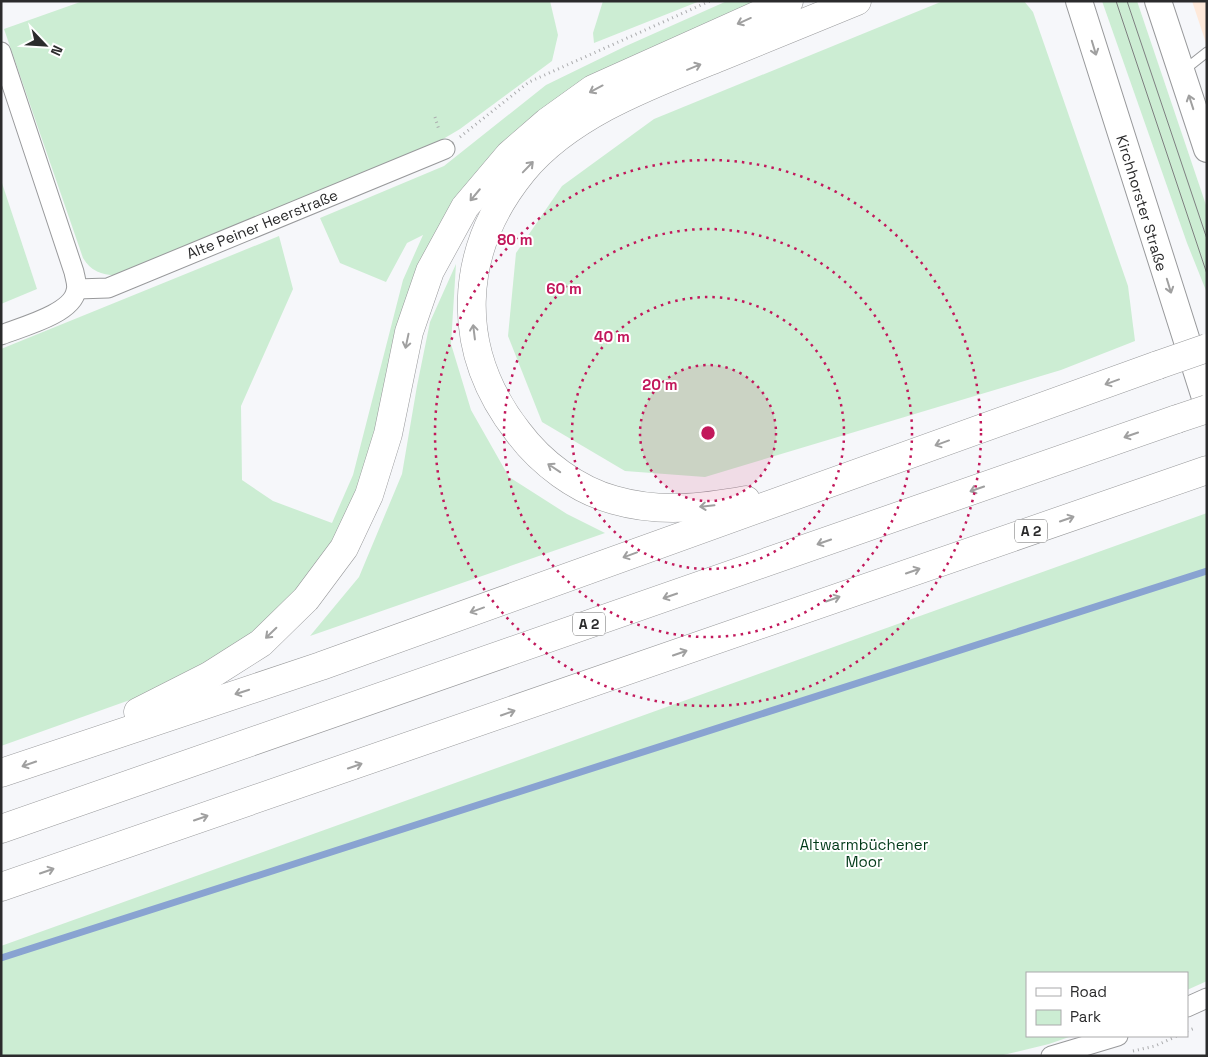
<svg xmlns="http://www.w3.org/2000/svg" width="1208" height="1057" viewBox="0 0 1208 1057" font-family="'Space Grotesk',sans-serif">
<rect width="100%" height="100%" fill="#f6f7fa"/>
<!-- industrial -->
<path fill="#fee9da" d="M1192,1H1207V46Z"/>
<!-- green -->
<g fill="#ccedd3">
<path d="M83,1H550L558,35L552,61L460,129L438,142L120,275C104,276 91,272 83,258L4,29Z"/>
<path d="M603,1H700L594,43L593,33Z"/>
<path d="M727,1H770L474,178L376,446L328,558L239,652L141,696L1,746V349L279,236L293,289L241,406L242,480L273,501L332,523L353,475L403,280L423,235L407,243L386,282L340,263L320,218L444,166L546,85L626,46Z"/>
<path d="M943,1H1024L1033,12L1128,286L1135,341L1061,370L705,477L625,471L542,422L508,336L516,253L562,186L654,119Z"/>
<path d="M1102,1H1137L1207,208V293L1187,243Z"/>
<path d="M1,180L37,289L1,304Z"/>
<path d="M456,264L451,344L471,410L509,477L567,514L605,533L310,636L359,577L402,474L417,386L430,322Z"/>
<path d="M1207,513V981L1187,990V973H1027V1036H1072L1049,1044L999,1056H1V946Z"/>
</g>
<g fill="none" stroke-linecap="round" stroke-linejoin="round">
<!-- stream -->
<path stroke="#89a3d1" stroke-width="7" d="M1,958L1207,571"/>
<!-- service casing -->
<g stroke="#98999b" stroke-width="11">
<path id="service" d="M1183,71L1207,52"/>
</g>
<!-- minor casing -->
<g stroke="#98999b" stroke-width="21">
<g id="minor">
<path d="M1,52L74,272C75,278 78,285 76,291C72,314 21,327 1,335"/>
<path d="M77,289L108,288L445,149"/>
<path d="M1187,1007L1207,998"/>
<path d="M1051,1056L1118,1036"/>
</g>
</g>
<!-- secondary casing -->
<g stroke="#98999b" stroke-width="28">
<g id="secondary">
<path d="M1079,1L1207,404"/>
<path d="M1158,1L1207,149"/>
</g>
</g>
<!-- motorway casing -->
<g stroke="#98999b" stroke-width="29">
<g id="motorway">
<path d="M746,500C702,508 659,513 614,500C577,490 541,463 518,432C454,350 457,252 523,171C571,113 653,84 720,57C766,38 811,20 857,1"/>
<path d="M138,712L209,676L261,643L306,599L344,548L369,495L388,434L409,332L430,271L465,207L509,155L547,122L593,89L789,1"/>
<path d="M1,773L321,666L1158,365"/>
<path d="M1,829L1177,419"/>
<path d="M1,887L1207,470"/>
</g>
</g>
<!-- path -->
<g stroke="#abacae" stroke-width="3" stroke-dasharray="1 4" stroke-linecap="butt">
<path d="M435,117L439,130"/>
<path d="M460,137L529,82L710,1"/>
<path d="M1187,1031L1195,1028"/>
<path d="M1133,1051L1155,1046L1177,1036"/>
</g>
<!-- service -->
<use href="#service" stroke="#fff" stroke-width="9"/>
<!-- minor -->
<use href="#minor" stroke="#fff" stroke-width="19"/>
<!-- secondary -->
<use href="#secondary" stroke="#fff" stroke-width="26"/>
<!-- motorway -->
<use href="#motorway" stroke="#fff" stroke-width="28"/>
<!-- tram -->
<g stroke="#7e7f80" stroke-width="1">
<path d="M1116,1L1207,274"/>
<path d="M1127,1L1207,239"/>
</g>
<!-- motorway-bridge casing -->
<g stroke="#98999b" stroke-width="29" stroke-linecap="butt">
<g id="motorway-bridge">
<path d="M1158,365L1207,348"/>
<path d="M1177,419L1207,409"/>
</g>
</g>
<!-- motorway-bridge -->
<use href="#motorway-bridge" stroke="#fff" stroke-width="28"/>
</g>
<!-- one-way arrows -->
<defs><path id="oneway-shaft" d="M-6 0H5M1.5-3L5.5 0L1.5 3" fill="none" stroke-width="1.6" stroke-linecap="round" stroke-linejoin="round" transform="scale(1.25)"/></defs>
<g stroke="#a0a0a0">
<use href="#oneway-shaft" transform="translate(744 21) rotate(156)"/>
<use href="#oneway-shaft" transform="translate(1094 48) rotate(73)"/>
<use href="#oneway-shaft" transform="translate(694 67) rotate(-22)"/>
<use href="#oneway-shaft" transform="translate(596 89) rotate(152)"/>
<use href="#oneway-shaft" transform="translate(1191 102) rotate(-108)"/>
<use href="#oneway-shaft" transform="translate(528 167) rotate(-46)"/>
<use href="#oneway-shaft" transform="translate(475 195) rotate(130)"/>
<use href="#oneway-shaft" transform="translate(1169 286) rotate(73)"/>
<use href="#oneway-shaft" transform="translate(474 332) rotate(-97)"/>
<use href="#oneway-shaft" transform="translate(407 341) rotate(102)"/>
<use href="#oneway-shaft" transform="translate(1112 382) rotate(160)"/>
<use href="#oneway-shaft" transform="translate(1131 435) rotate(161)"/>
<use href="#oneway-shaft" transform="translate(942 443) rotate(160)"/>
<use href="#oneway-shaft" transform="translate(554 468) rotate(-146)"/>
<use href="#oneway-shaft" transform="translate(977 489) rotate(161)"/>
<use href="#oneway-shaft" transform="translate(707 506) rotate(174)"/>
<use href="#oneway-shaft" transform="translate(1067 519) rotate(-19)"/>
<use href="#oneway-shaft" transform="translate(824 542) rotate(161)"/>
<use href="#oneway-shaft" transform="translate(630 555) rotate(160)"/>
<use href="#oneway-shaft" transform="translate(913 571) rotate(-19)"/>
<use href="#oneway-shaft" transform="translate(670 596) rotate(161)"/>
<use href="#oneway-shaft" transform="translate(833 599) rotate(-19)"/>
<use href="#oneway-shaft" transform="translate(477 610) rotate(160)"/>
<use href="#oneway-shaft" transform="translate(271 633) rotate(136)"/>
<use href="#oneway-shaft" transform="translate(680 653) rotate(-19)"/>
<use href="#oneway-shaft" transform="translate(242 692) rotate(162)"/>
<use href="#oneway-shaft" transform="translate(508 713) rotate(-19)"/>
<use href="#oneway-shaft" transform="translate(29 764) rotate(161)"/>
<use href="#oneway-shaft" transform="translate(355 766) rotate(-19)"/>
<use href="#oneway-shaft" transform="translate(201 818) rotate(-19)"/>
<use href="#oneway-shaft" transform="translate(47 871) rotate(-19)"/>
</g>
<!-- distance rings -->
<circle cx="708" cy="433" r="68" fill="#c2185b" fill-opacity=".12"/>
<g fill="none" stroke="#c2185b" stroke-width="2.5" stroke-dasharray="2.5 5">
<circle cx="708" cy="433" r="68"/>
<circle cx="708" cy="433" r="136"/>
<circle cx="708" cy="433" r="204"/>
<circle cx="708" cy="433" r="273"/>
</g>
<g text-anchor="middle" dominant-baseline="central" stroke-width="4" stroke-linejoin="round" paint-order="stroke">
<!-- shield labels -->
<g fill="#fff" stroke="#6b6b6b" stroke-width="1">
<rect x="1015" y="519.5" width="32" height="23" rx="4"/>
<rect x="573" y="612.5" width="32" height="23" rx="4"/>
</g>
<g font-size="14" font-weight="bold" fill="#2b2b2c">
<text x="1031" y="531">A 2</text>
<text x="589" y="624">A 2</text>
</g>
<!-- street labels -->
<g font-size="15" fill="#2b2b2c" stroke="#fff">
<text transform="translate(1142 203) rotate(73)">Kirchhorster Straße</text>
<text transform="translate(262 224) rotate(-22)">Alte Peiner Heerstraße</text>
</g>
<!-- park labels -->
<g font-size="15" fill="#003917" stroke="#fff">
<text x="864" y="844">Altwarmbüchener<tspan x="864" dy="17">Moor</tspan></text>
</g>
</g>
<circle cx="708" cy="433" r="8" fill="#c2185b" stroke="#fff" stroke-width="2.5"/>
<g font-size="15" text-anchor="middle" font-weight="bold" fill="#c2185b" stroke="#fff" stroke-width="4" stroke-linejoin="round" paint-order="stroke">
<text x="515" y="245">80 m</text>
<text x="564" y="294">60 m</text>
<text x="612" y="342">40 m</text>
<text x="660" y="390">20 m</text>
</g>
<!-- border -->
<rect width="1208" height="1057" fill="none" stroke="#2b2b2c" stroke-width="5"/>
<!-- legend -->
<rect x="1026" y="972" width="162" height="65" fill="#ffffff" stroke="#aaaaab"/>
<rect x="1036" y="988" width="25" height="8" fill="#ffffff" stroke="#aaaaab"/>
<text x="1070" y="997" font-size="15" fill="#2b2b2c">Road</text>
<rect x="1036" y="1010" width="25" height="15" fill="#ccedd3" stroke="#aaaaab"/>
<text x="1070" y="1022" font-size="15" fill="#2b2b2c">Park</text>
<!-- north arrow -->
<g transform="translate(45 45) rotate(115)" stroke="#ffffff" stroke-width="4" paint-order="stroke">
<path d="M0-4L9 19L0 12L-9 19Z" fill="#2b2b2c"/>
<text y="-8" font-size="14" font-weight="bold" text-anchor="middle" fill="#2b2b2c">N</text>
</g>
</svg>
